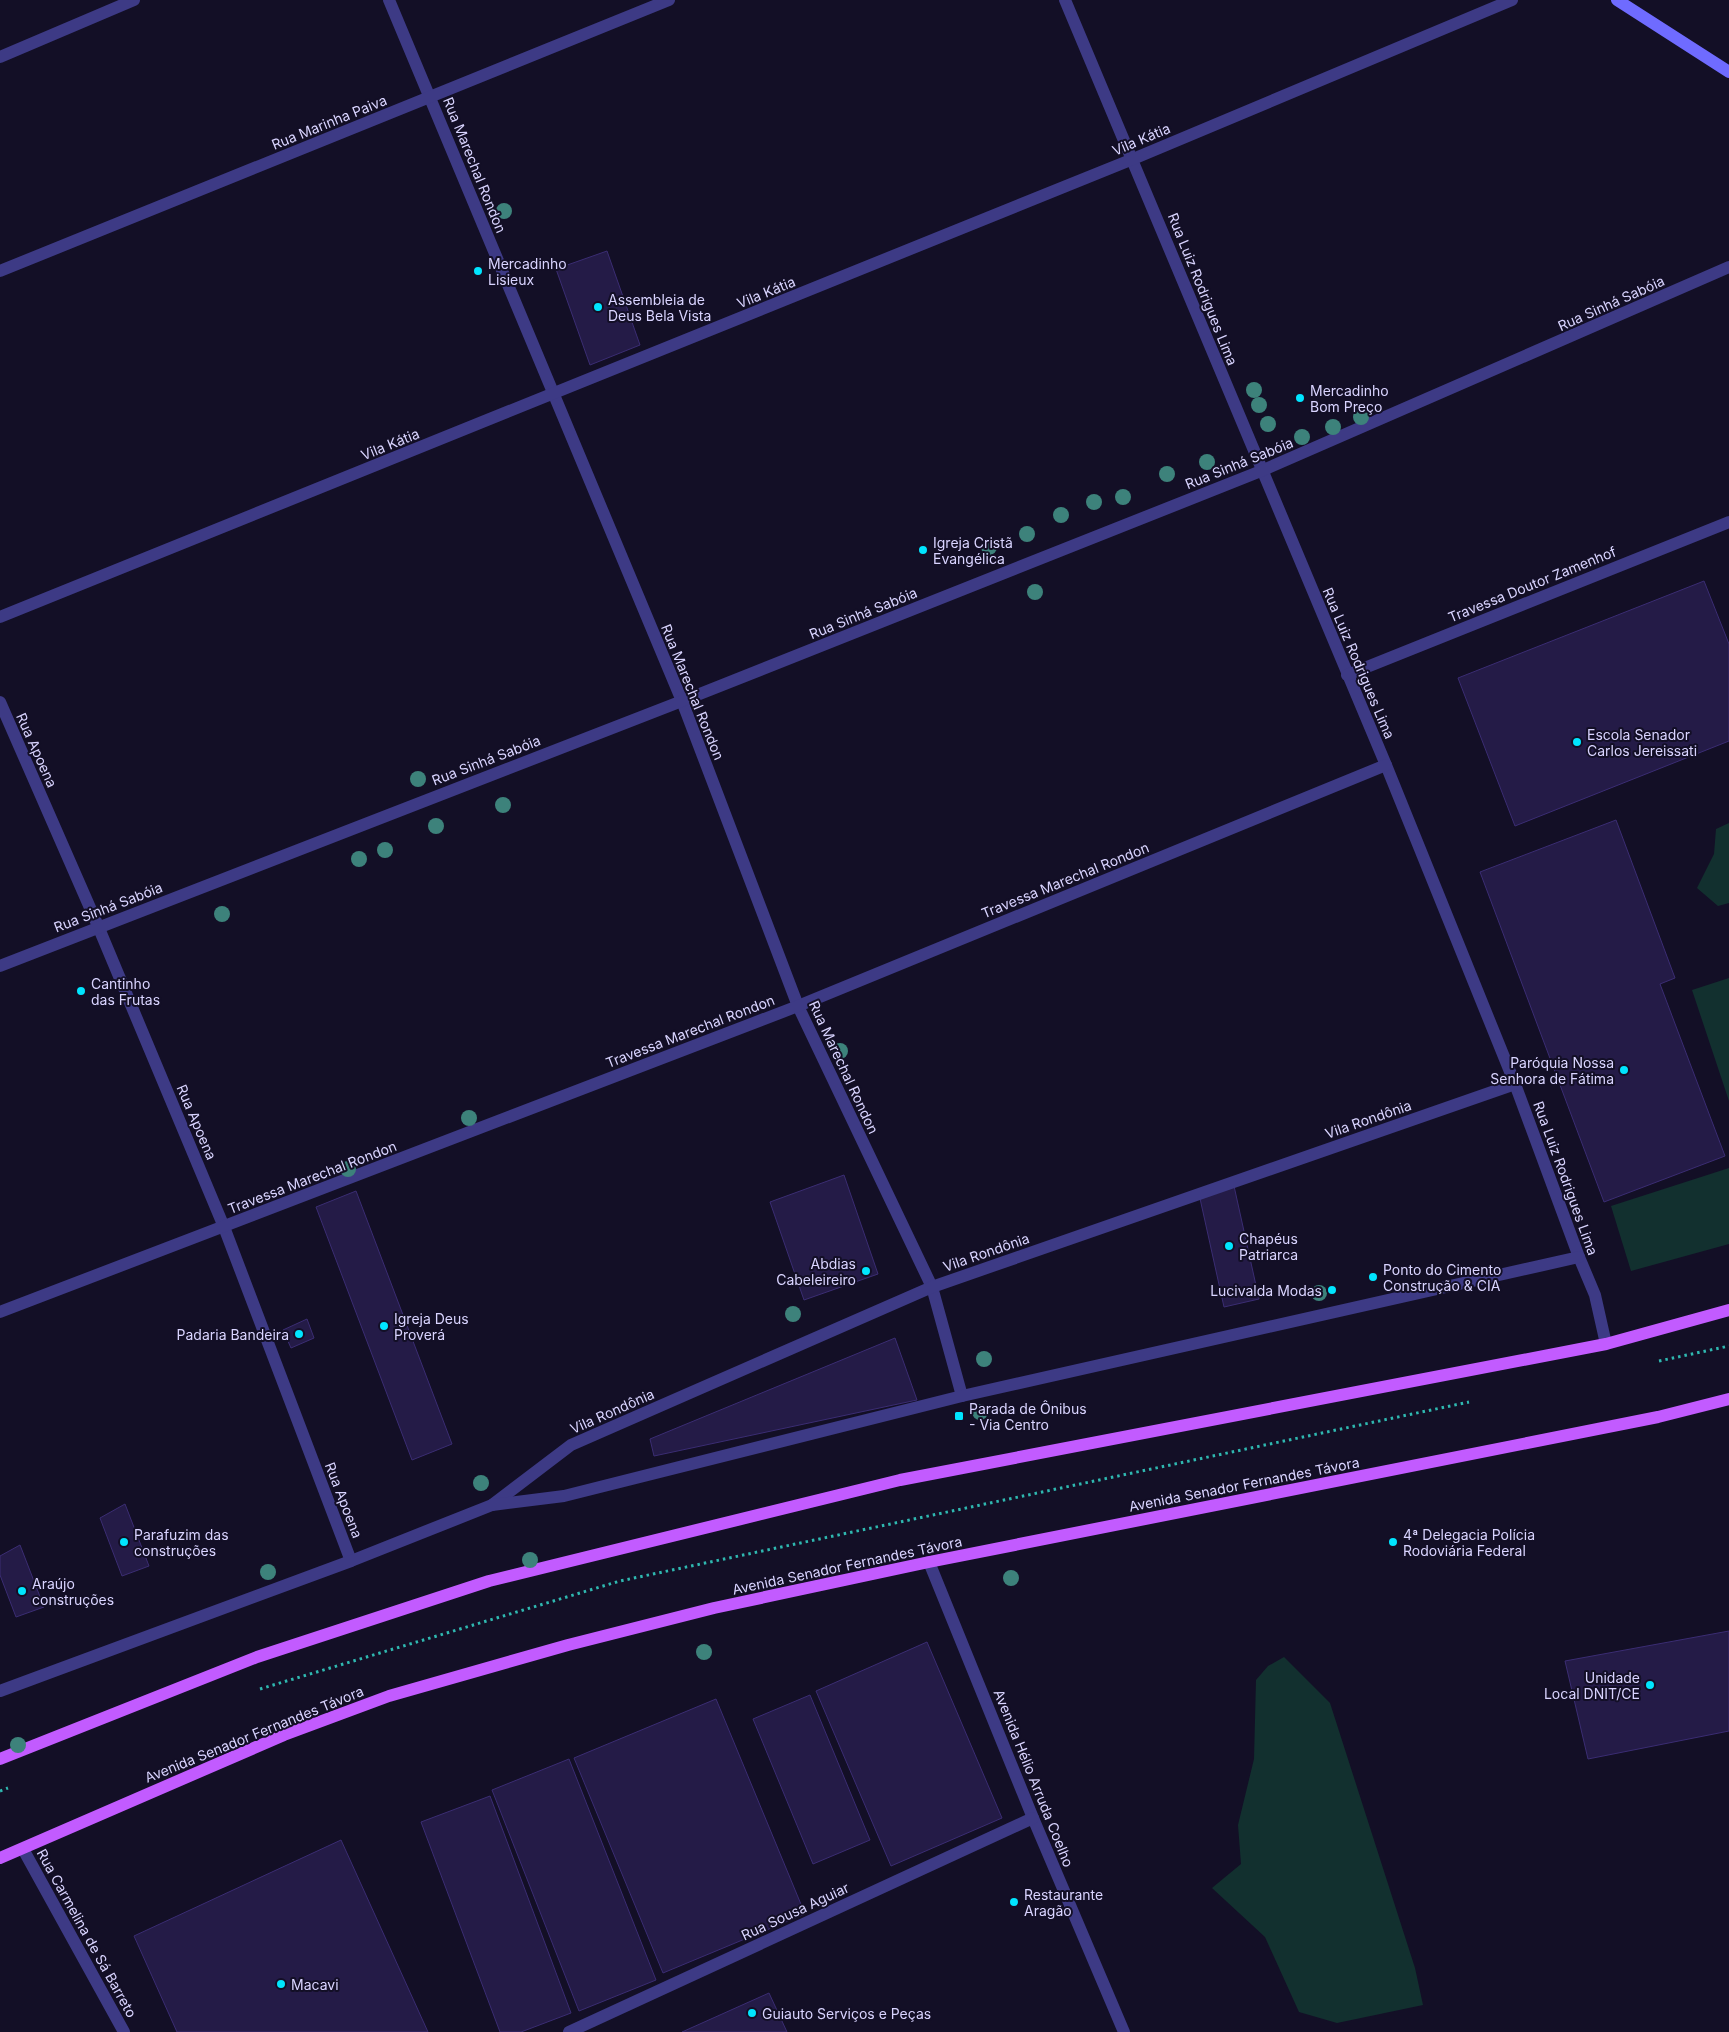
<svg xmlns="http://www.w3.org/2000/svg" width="1729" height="2032" viewBox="0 0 1729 2032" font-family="Inter,sans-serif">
<rect width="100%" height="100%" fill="#130f26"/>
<!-- green -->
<g fill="#12302f">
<path d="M1729,823V903L1718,906L1697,888L1714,854L1716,829Z"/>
<path d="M1729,978V1101L1692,990Z"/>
<path d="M1729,1168V1244L1631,1271L1611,1206Z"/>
<path d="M1284,1657L1330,1703L1415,1968L1423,2005L1337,2023L1299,2012L1265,1937L1212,1888L1241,1864L1238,1825L1254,1759L1256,1680L1268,1666Z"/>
</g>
<!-- building -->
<g fill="#241b47" stroke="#3b2d73">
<path d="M607,251L640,345L590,365L556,269Z"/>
<path d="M1704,581L1729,644V741L1515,826L1458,678Z"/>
<path d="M1616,820L1675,978L1660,984L1725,1156L1604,1202L1480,872Z"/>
<path d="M844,1175L878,1274L804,1300L770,1202Z"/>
<path d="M1234,1186L1259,1299L1224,1307L1199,1194Z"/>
<path d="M356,1191L452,1444L412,1460L316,1207Z"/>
<path d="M307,1319L314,1338L291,1348L283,1330Z"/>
<path d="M895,1338L917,1400L654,1456L650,1439Z"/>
<path d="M125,1504L149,1566L122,1576L100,1518Z"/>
<path d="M20,1545L44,1607L16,1617L0,1575V1556Z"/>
<path d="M1729,1631V1731L1588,1759L1565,1661Z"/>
<path d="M927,1642L1002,1818L891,1866L816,1691Z"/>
<path d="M810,1695L870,1840L813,1864L753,1719Z"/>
<path d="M716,1699L805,1914L663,1973L574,1758Z"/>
<path d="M569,1759L656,1980L579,2011L492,1790Z"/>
<path d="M490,1796L571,2013L521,2032H500L421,1822Z"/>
<path d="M341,1840L428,2032H177L134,1936Z"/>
<path d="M769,1993L787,2032H682Z"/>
</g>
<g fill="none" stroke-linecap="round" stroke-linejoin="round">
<!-- path -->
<g stroke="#2fb8b0" stroke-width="3" stroke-dasharray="2.5 4" stroke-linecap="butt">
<path d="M1659,1361L1729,1346"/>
<path d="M260,1689L620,1581L1469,1402"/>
<path d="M0,1791L8,1788"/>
</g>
<!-- lane -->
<path stroke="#3d3a85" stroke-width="12" d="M0,57L134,0"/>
<!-- street -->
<g stroke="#3d3a85" stroke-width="12">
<path d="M389,0L682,701L798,1006L932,1287L962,1396"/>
<path d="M1065,0L1386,765L1515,1084L1579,1257L1595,1295L1606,1344"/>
<path d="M0,271L669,0"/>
<path d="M0,617L1133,159L1512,0"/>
<path d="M1347,675L1729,522"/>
<path d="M0,702L98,926L224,1227L351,1561"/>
<path d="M0,966L682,701L1261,471L1729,267"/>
<path d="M0,1312L798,1006L1386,765"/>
<path d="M492,1505L571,1445L932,1287L1515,1084"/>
<path d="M929,1562L1033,1818L1124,2032"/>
<path d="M0,1691L351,1561L492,1505L564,1496L962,1396L1579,1257"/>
<path d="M23,1849L124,2032"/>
<path d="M569,2032L1033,1818"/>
</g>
<!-- secondary -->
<path stroke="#6f6bff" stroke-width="12" d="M1617,0L1729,72"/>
<!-- primary -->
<g stroke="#c25bff" stroke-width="12">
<path d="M0,1759L257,1657L489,1581L900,1480L1606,1344L1729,1310"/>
<path d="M0,1858L284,1735L389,1696L568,1645L714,1608L929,1562L1658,1417L1729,1399"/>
</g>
</g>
<!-- trees -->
<g fill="#3d827b">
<circle cx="504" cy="211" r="8"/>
<circle cx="1254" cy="390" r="8"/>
<circle cx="1259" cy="405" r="8"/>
<circle cx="1361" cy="417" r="8"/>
<circle cx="1268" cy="424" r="8"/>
<circle cx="1333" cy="427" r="8"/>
<circle cx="1302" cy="437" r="8"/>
<circle cx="1207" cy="462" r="8"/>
<circle cx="1167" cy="474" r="8"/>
<circle cx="1123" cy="497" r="8"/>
<circle cx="1094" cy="502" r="8"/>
<circle cx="1061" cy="515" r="8"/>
<circle cx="1027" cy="534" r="8"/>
<circle cx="989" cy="547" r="8"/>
<circle cx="1035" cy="592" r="8"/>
<circle cx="418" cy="779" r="8"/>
<circle cx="503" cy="805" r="8"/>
<circle cx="436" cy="826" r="8"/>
<circle cx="385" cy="850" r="8"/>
<circle cx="359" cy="859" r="8"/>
<circle cx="222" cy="914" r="8"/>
<circle cx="840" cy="1051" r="8"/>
<circle cx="469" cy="1118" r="8"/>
<circle cx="348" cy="1169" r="8"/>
<circle cx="1319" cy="1293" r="8"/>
<circle cx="793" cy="1314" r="8"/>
<circle cx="984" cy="1359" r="8"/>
<circle cx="980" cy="1412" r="8"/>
<circle cx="481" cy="1483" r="8"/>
<circle cx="530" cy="1560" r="8"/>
<circle cx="268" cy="1572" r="8"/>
<circle cx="1011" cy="1578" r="8"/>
<circle cx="704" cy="1652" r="8"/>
<circle cx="18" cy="1745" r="8"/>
</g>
<!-- markers -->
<g fill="#00e5ff" stroke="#130f26" stroke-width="2">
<circle cx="478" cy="271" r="5"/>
<circle cx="598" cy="307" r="5"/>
<circle cx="1300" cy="398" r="5"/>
<circle cx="923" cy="550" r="5"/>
<circle cx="1577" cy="742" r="5"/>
<circle cx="81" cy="991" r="5"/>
<circle cx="1624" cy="1070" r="5"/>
<circle cx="1229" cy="1246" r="5"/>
<circle cx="866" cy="1271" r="5"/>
<circle cx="1373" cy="1277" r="5"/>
<circle cx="1332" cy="1290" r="5"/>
<circle cx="384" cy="1326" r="5"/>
<circle cx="299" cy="1334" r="5"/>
<rect x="954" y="1411" width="10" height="10" rx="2.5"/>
<circle cx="124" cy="1542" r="5"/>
<circle cx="1393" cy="1542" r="5"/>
<circle cx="22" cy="1591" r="5"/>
<circle cx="1650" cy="1685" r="5"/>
<circle cx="1014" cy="1902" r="5"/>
<circle cx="281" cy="1984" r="5"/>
<circle cx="752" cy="2013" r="5"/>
</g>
<g text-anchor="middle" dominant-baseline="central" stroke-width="4" stroke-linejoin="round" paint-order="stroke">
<!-- street labels -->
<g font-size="14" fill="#d9d4ff" stroke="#130f26">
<text transform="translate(329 122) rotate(-22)">Rua Marinha Paiva</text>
<text transform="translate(1141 139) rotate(-23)">Vila Kátia</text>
<text transform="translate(475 165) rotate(68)">Rua Marechal Rondon</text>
<text transform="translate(1203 289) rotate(68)">Rua Luiz Rodrigues Lima</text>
<text transform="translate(766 292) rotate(-22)">Vila Kátia</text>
<text transform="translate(1611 303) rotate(-24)">Rua Sinhá Sabóia</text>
<text transform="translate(390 444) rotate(-22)">Vila Kátia</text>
<text transform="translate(1239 463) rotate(-22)">Rua Sinhá Sabóia</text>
<text transform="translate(1532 584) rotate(-22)">Travessa Doutor Zamenhof</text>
<text transform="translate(863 613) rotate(-22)">Rua Sinhá Sabóia</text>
<text transform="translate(1359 663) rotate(67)">Rua Luiz Rodrigues Lima</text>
<text transform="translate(693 692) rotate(68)">Rua Marechal Rondon</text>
<text transform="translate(37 750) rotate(66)">Rua Apoena</text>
<text transform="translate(486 760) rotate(-21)">Rua Sinhá Sabóia</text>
<text transform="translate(1065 880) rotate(-22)">Travessa Marechal Rondon</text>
<text transform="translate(108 907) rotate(-21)">Rua Sinhá Sabóia</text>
<text transform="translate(690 1031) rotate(-21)">Travessa Marechal Rondon</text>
<text transform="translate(844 1067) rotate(65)">Rua Marechal Rondon</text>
<text transform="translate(1368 1119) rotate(-19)">Vila Rondônia</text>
<text transform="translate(197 1122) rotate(67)">Rua Apoena</text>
<text transform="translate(312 1177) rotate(-21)">Travessa Marechal Rondon</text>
<text transform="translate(1566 1178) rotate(70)">Rua Luiz Rodrigues Lima</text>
<text transform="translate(986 1252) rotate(-19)">Vila Rondônia</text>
<text transform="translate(612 1411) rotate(-24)">Vila Rondônia</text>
<text transform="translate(1244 1484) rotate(-11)">Avenida Senador Fernandes Távora</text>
<text transform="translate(344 1500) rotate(69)">Rua Apoena</text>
<text transform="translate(847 1565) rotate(-12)">Avenida Senador Fernandes Távora</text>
<text transform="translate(254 1734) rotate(-22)">Avenida Senador Fernandes Távora</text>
<text transform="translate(1034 1778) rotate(68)">Avenida Hélio Arruda Coelho</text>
<text transform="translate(795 1911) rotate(-25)">Rua Sousa Aguiar</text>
<text transform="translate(87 1933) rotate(61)">Rua Carmelina de Sá Barreto</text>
</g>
<!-- poi labels -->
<g font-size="14" fill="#d9d4ff" stroke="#130f26" text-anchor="start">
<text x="488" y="263">Mercadinho<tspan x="488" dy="16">Lisieux</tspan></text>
<text x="608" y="299">Assembleia de<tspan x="608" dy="16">Deus Bela Vista</tspan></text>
<text x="1310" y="390">Mercadinho<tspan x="1310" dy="16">Bom Preço</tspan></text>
<text x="933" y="542">Igreja Cristã<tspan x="933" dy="16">Evangélica</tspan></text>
<text x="1587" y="734">Escola Senador<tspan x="1587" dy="16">Carlos Jereissati</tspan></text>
<text x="91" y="983">Cantinho<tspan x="91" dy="16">das Frutas</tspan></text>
<text x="1614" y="1062" text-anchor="end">Paróquia Nossa<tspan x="1614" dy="16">Senhora de Fátima</tspan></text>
<text x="1239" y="1238">Chapéus<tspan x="1239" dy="16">Patriarca</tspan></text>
<text x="856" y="1263" text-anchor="end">Abdias<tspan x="856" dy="16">Cabeleireiro</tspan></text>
<text x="1383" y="1269">Ponto do Cimento<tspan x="1383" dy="16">Construção &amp; CIA</tspan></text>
<text x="1322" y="1290" text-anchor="end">Lucivalda Modas</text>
<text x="394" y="1318">Igreja Deus<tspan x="394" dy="16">Proverá</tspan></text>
<text x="289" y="1334" text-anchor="end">Padaria Bandeira</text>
<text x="969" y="1408">Parada de Ônibus<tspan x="969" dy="16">- Via Centro</tspan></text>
<text x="134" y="1534">Parafuzim das<tspan x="134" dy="16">construções</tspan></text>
<text x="1403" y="1534">4ª Delegacia Polícia<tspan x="1403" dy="16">Rodoviária Federal</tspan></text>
<text x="32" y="1583">Araújo<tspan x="32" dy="16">construções</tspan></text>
<text x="1640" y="1677" text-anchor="end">Unidade<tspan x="1640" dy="16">Local DNIT/CE</tspan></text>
<text x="1024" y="1894">Restaurante<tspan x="1024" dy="16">Aragão</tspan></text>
<text x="291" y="1984">Macavi</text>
<text x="762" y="2013">Guiauto Serviços e Peças</text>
</g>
</g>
</svg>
